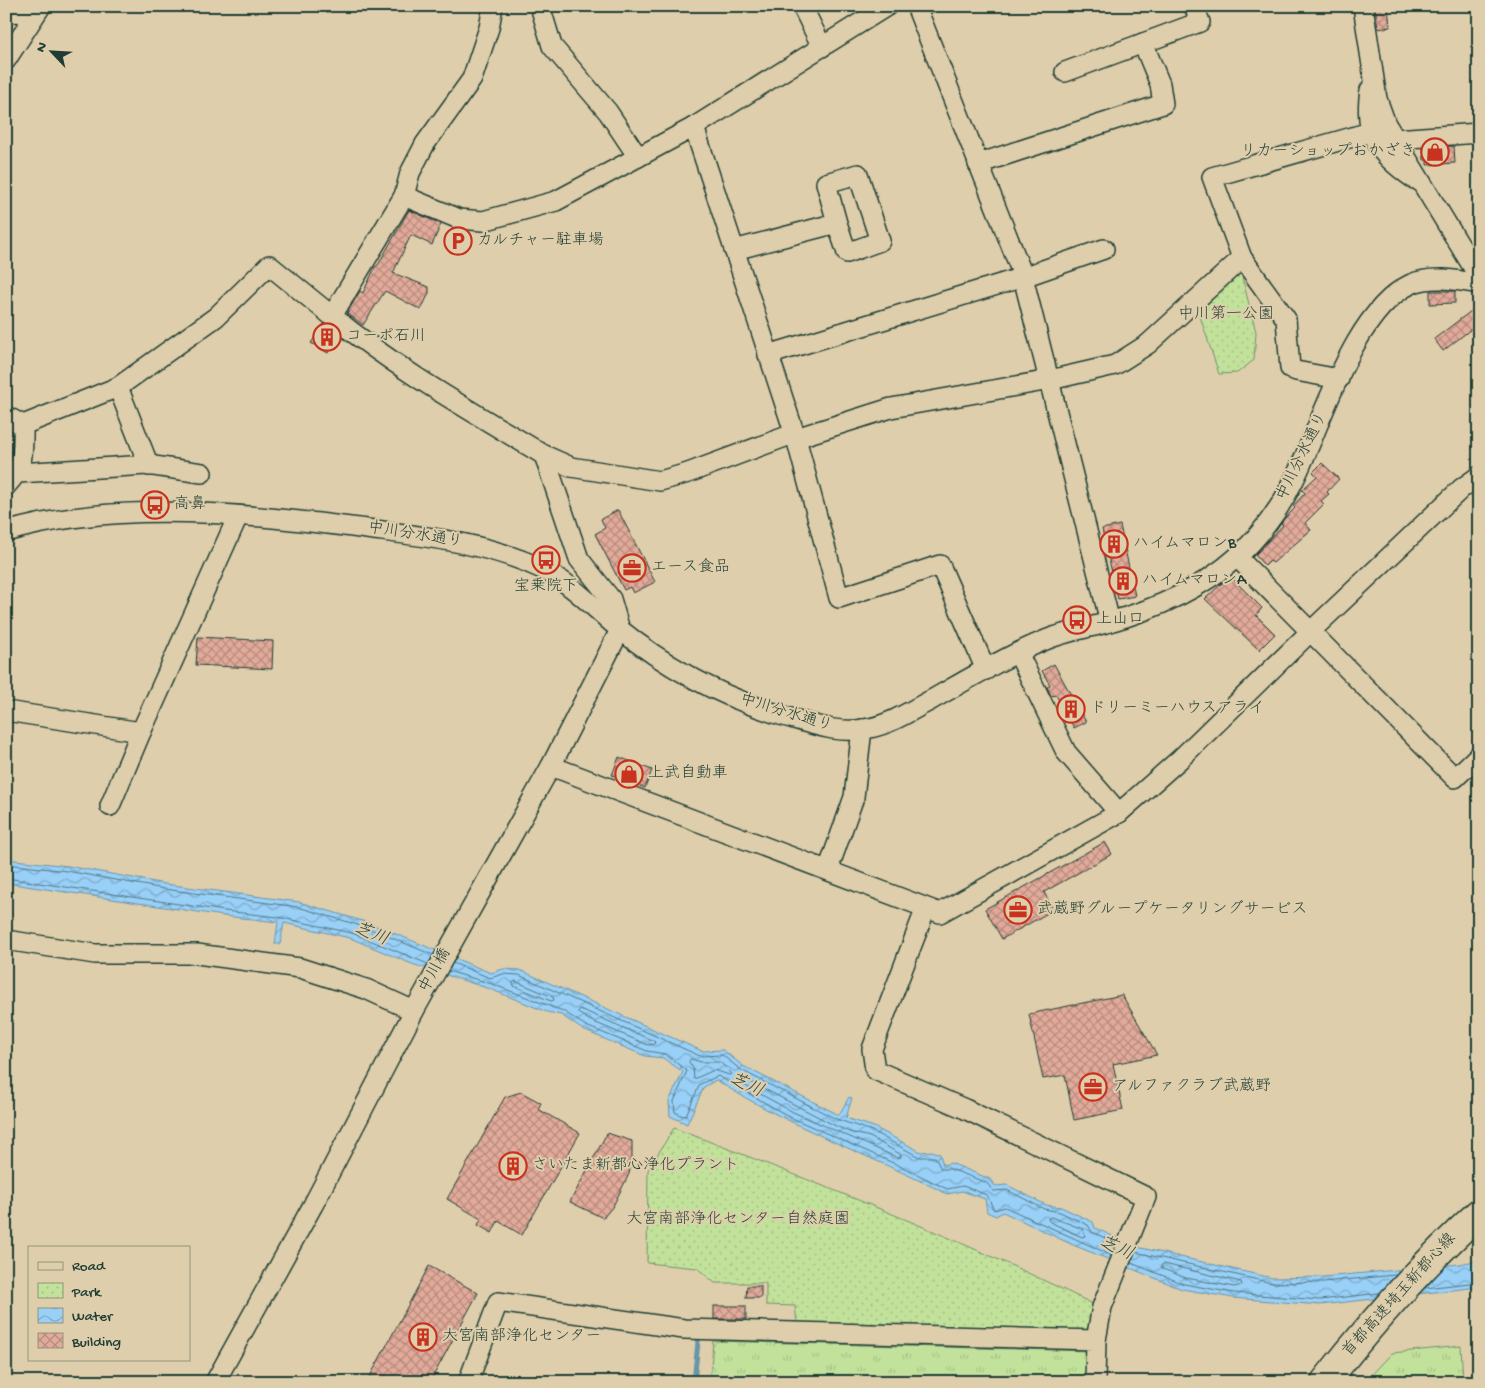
<svg xmlns="http://www.w3.org/2000/svg" width="1485" height="1388" viewBox="0 0 1485 1388" font-family="'Gochi Hand','Klee One',sans-serif">
<defs>
<pattern id="grass-tufts" width="24" height="20" patternUnits="userSpaceOnUse" patternTransform="scale(1.25)"><rect width="24" height="20" fill="#c2e29b"/><path d="M3 7l-1-3M5 7V3M7 7l1-3M15 17l-1-3M17 17v-4M19 17l1-3" fill="none" stroke="#a6c386"/></pattern>
<pattern id="park-dots" width="8" height="8" patternUnits="userSpaceOnUse" patternTransform="scale(1.25)"><rect width="8" height="8" fill="#c2e29b"/><path d="M2 2h.1M6 6h.1" fill="none" stroke="#a6c386" stroke-width="1.8" stroke-linecap="round"/></pattern>
<pattern id="water-waves" width="16" height="10" patternUnits="userSpaceOnUse" patternTransform="scale(1.25)"><rect width="16" height="10" fill="#99d0f8"/><path d="M0 5q4-4 8 0t8 0" fill="none" stroke="#7caaca"/></pattern>
<pattern id="building-cross-hatch" width="8" height="8" patternUnits="userSpaceOnUse" patternTransform="scale(1.25)"><rect width="8" height="8" fill="#e2aa9a"/><path d="M0 0l8 8M0 8l8-8" fill="none" stroke="#b78c7e"/></pattern>
</defs>
<rect width="100%" height="100%" fill="#dfceab"/>
<filter id="ink" filterUnits="userSpaceOnUse"><feTurbulence type="fractalNoise" baseFrequency=".02" numOctaves="2"/><feDisplacementMap in="SourceGraphic" scale="10" xChannelSelector="R" yChannelSelector="G"/><feConvolveMatrix kernelMatrix="1 2 1 2 8 2 1 2 1" color-interpolation-filters="sRGB"/></filter>
<g filter="url(#ink)">
<!-- grass -->
<g fill="url(#grass-tufts)" stroke="#709068">
<path d="M713,1341L1090,1351L1089,1382H710Z"/>
<path d="M1461,1346L1463,1382H1365L1392,1353Z"/>
</g>
<!-- park -->
<g fill="url(#park-dots)" stroke="#709068">
<path d="M1240,269L1256,332L1254,360L1237,373L1219,374L1197,307Z"/>
<path d="M674,1128C815,1182 957,1237 1093,1304L1088,1331L797,1322L795,1306L766,1305V1283H715L697,1268L647,1263L648,1170Z"/>
</g>
<!-- water -->
<path fill="url(#water-waves)" stroke="#6895aa" d="M6,859L68,866L165,884L299,902L369,923L491,973L503,969L520,970L702,1051L723,1050L743,1066L839,1115L849,1097L852,1098L846,1118L874,1127L921,1152L932,1151L940,1154L943,1165L951,1163L992,1180L995,1186L1007,1185L1046,1205L1061,1207L1093,1222L1095,1228L1137,1247L1272,1278L1323,1277L1460,1264L1479,1260V1287L1320,1305L1233,1298L1182,1289L1073,1245L1003,1212L996,1216L987,1212L985,1199L962,1191L947,1194C870,1155 789,1127 716,1080L704,1087L687,1124L670,1116L669,1101L683,1072L663,1058L645,1056L583,1030L561,1015L547,1012L490,989L412,964L350,938L284,923L280,944H275L278,922L224,916L6,883Z"/>
<g fill="none" stroke-linecap="round" stroke-linejoin="round">
<!-- shore -->
<g stroke="#507882" stroke-width="1">
<path d="M6,864L67,871L164,889L298,907L368,928L433,955"/>
<path d="M6,878L225,911L278,917L352,933L428,964"/>
<path d="M453,963L490,978L503,974L519,975L700,1056L722,1055L741,1070L836,1119L872,1131L919,1157H935L941,1169H951L987,1183L993,1191L1007,1190L1044,1209L1060,1212L1088,1225L1092,1232L1116,1243"/>
<path d="M448,971L492,984L563,1011L586,1026L623,1041L647,1051L665,1054L687,1071L674,1101L675,1112L683,1116L686,1115L700,1084L718,1076L790,1117L909,1170L947,1189L963,1186L987,1195L994,1210L1005,1207L1111,1255"/>
<path d="M515,981L553,997L554,1000L551,1001L514,986L513,983Z"/>
<path d="M580,1009L654,1041L655,1044L648,1045L589,1020L578,1013Z"/>
<path d="M691,1059L701,1062H720L732,1074L729,1075L714,1070L694,1079L693,1068L689,1062Z"/>
<path d="M745,1079L834,1125L849,1132L870,1137L900,1154L901,1157L898,1158L793,1112L742,1084L741,1080Z"/>
<path d="M1051,1217L1083,1229L1085,1236L1082,1237L1050,1222L1048,1219Z"/>
<path d="M1135,1252L1272,1283L1323,1282L1395,1275"/>
<path d="M1131,1263L1184,1284L1234,1293L1320,1300L1379,1293"/>
<path d="M1164,1264L1241,1282L1242,1285L1234,1287L1186,1278L1163,1269L1161,1266Z"/>
<path d="M1425,1288L1479,1282"/>
</g>
<!-- stream -->
<path stroke="#6895aa" stroke-width="5" d="M694,1382L699,1332"/>
</g>
<!-- building -->
<g fill="url(#building-cross-hatch)" stroke="#1f3d34">
<path d="M1375,6H1388L1390,27L1378,29Z"/>
<path d="M1454,146L1455,163L1427,165V160H1424L1423,148Z"/>
<path d="M409,210L441,224L432,245L411,235L393,273L429,287V293L421,310L385,291L363,325L347,313L360,291L363,293L375,267L378,265Z"/>
<path d="M1430,291H1455V303L1430,304Z"/>
<path d="M1479,305V323L1443,351L1434,339Z"/>
<path d="M324,324L339,336L328,353L311,343Z"/>
<path d="M1322,463L1339,479L1327,492L1329,494L1321,501L1324,504L1305,523L1311,530L1273,563L1270,561L1265,566L1255,555L1283,525L1281,523L1286,517L1295,508L1293,506L1305,493L1302,490L1317,476L1313,472Z"/>
<path d="M618,510L655,582L633,593L630,587L624,590L595,534L605,528L601,519Z"/>
<path d="M1120,525L1135,596L1118,599L1102,529Z"/>
<path d="M1232,578L1262,608L1256,615L1275,634L1259,650L1205,599L1221,584L1226,580L1228,582Z"/>
<path d="M198,637L273,641L272,669L196,665Z"/>
<path d="M1054,664L1086,722L1074,728L1056,695L1051,696L1047,687L1050,685L1042,671Z"/>
<path d="M619,757L652,770L645,788L612,775Z"/>
<path d="M1105,842L1112,854L1044,892L1053,910L1002,939L985,909Z"/>
<path d="M1122,995L1157,1055L1113,1064L1123,1110L1074,1120L1065,1075L1043,1079L1029,1014Z"/>
<path d="M521,1092L541,1103L538,1109L580,1133L522,1235L498,1221L492,1233L478,1225L481,1219L447,1199L505,1097Z"/>
<path d="M607,1133L632,1141V1158L629,1174L613,1206L603,1218L570,1202Z"/>
<path d="M429,1266L478,1293L430,1382H367Z"/>
<path d="M747,1286H761V1298H746Z"/>
<rect x="714" y="1306" width="32" height="13"/>
</g>
<g fill="none" stroke-linecap="round" stroke-linejoin="round">
<!-- minor casing -->
<g stroke="#1f3d34" stroke-width="22">
<g id="minor">
<path d="M540,6L552,46L608,112L638,157"/>
<path d="M802,6L822,47"/>
<path d="M916,6L1022,273L1110,622"/>
<path d="M1363,6L1377,99L1386,124L1479,277"/>
<path d="M6,12L35,13"/>
<path d="M6,60L41,6"/>
<path d="M1065,72L1200,22L1194,6"/>
<path d="M1370,90C1363,135 1378,154 1414,179"/>
<path d="M694,127L796,438L839,598L940,565L986,670"/>
<path d="M1395,139L1479,133"/>
<path d="M978,164L1163,104L1160,84L1143,43"/>
<path d="M404,196L459,219L483,221L556,201L694,127L887,6"/>
<path d="M734,250L837,223L847,253L880,241L858,174L826,183L837,223"/>
<path d="M768,355L1023,277L1104,249"/>
<path d="M1339,379L1296,371L1290,368L1286,319L1242,258L1212,177L1370,132"/>
<path d="M118,387L149,466"/>
<path d="M6,416L23,425"/>
<path d="M796,438L891,408L1050,380L1115,365L1148,344L1242,258"/>
<path d="M544,455L571,467L660,481L688,473L793,434"/>
<path d="M18,473L147,465L202,473"/>
<path d="M6,486C25,466 23,452 23,425L118,387L216,317L269,265L332,316"/>
<path d="M6,532C117,499 254,514 367,529C427,537 489,543 544,570C572,584 594,608 618,628C671,671 729,701 794,719C820,727 843,734 870,728C893,723 912,710 933,699C970,678 1008,655 1048,639C1066,632 1087,628 1106,623C1153,610 1200,590 1237,557C1259,537 1280,509 1293,482C1322,425 1352,312 1411,284C1431,275 1457,280 1479,284"/>
<path d="M1237,557L1455,778L1479,755"/>
<path d="M1018,653L1066,752L1119,813"/>
<path d="M6,711L141,732L238,516"/>
<path d="M551,766L940,913L1119,813L1180,759L1311,631L1462,488L1479,476"/>
<path d="M110,806L141,732"/>
<path d="M828,870L854,797L862,729"/>
<path d="M926,908L872,1049L875,1070L965,1109L1146,1197L1102,1307L1096,1340"/>
<path d="M6,940L95,954H197L300,968L366,989L414,1011"/>
<path d="M215,1382L313,1205L414,1011L551,766L620,630L611,599L579,559L544,455C471,411 398,370 332,316L404,196L410,173L425,144L472,79L489,28L493,6"/>
<path d="M468,1382L498,1302L684,1329L1096,1340L1095,1382"/>
</g>
</g>
<!-- highway casing -->
<g stroke="#1f3d34" stroke-width="31">
<path id="highway" d="M1325,1382C1372,1322 1422,1265 1479,1213"/>
</g>
<!-- minor -->
<use href="#minor" stroke="#dfceab" stroke-width="19"/>
<!-- highway -->
<use href="#highway" stroke="#dfceab" stroke-width="28"/>
</g>
</g>
<!-- icons -->
<defs>
<g id="shop-ring" transform="scale(1.4375)"><circle r="9.5" fill="#dfceab" stroke="#c8321e" stroke-width="1.5"/><path d="M-5-2.5h2.3a2.7 3.5 0 0 1 5.4 0H5L5.5 6h-11ZM-1.5-2.5h3a1.5 2.3 0 0 0-3 0Z" fill="#c8321e"/></g>
<g id="parking-ring" transform="scale(1.4375)"><circle r="9.5" fill="#dfceab" stroke="#c8321e" stroke-width="1.5"/><path d="M-3.5-5.5H1a3.5 3.5 0 0 1 0 7H-1V5.5H-3.5ZM-1-3.4V-.6H.8a1.4 1.4 0 0 0 0-2.8Z" fill="#c8321e"/></g>
<g id="building-ring" transform="scale(1.4375)"><circle r="9.5" fill="#dfceab" stroke="#c8321e" stroke-width="1.5"/><path d="M-4-6H4V6H1V3H-1V6H-4ZM-2.5-4.3h1.7v1.8h-1.7ZM.8-4.3h1.7v1.8H.8ZM-2.5-1h1.7V.8h-1.7ZM.8-1h1.7V.8H.8Z" fill="#c8321e"/></g>
<g id="bus-ring" transform="scale(1.4375)"><circle r="9.5" fill="#dfceab" stroke="#c8321e" stroke-width="1.5"/><path d="M-5-6H5V4H4V6H2V4H-2V6H-4V4H-5ZM-3.5-4V0h7V-4ZM-3.5 1.2v1.5H-2V1.2ZM2 1.2v1.5H3.5V1.2Z" fill="#c8321e"/></g>
<g id="office-ring" transform="scale(1.4375)"><circle r="9.5" fill="#dfceab" stroke="#c8321e" stroke-width="1.5"/><path d="M-6-3h4V-5.5h4V-3h4V5H-6ZM-1-4.5V-3h2v-1.5ZM-6 0V1H6V0Z" fill="#c8321e"/></g>
</defs>
<g fill-rule="evenodd">
<use href="#shop-ring" x="1435" y="152"/>
<use href="#parking-ring" x="458" y="241"/>
<use href="#building-ring" x="327" y="337"/>
<use href="#bus-ring" x="155" y="505"/>
<use href="#building-ring" x="1114" y="544"/>
<use href="#bus-ring" x="546" y="560"/>
<use href="#office-ring" x="632" y="568"/>
<use href="#building-ring" x="1123" y="581"/>
<use href="#bus-ring" x="1077" y="620"/>
<use href="#building-ring" x="1071" y="709"/>
<use href="#shop-ring" x="629" y="774"/>
<use href="#office-ring" x="1018" y="910"/>
<use href="#office-ring" x="1093" y="1087"/>
<use href="#building-ring" x="513" y="1166"/>
<use href="#building-ring" x="423" y="1337"/>
</g>
<g text-anchor="middle" dominant-baseline="central" stroke-width="4" stroke-linejoin="round" paint-order="stroke">
<!-- poi labels -->
<g font-size="16" fill="#1f3d34" stroke="#dfceab" text-anchor="start">
<text x="1416" y="152" text-anchor="end">リカーショップおかざき</text>
<text x="477" y="241">カルチャー駐車場</text>
<text x="346" y="337">コーポ石川</text>
<text x="174" y="505">高鼻</text>
<text x="1133" y="544">ハイムマロンB</text>
<text x="651" y="568">エース食品</text>
<text x="1142" y="581">ハイムマロンA</text>
<text x="546" y="587" text-anchor="middle">宝乗院下</text>
<text x="1096" y="620">上山口</text>
<text x="1090" y="709">ドリーミーハウスアライ</text>
<text x="648" y="774">上武自動車</text>
<text x="1037" y="910">武蔵野グループケータリングサービス</text>
<text x="1112" y="1087">アルファクラブ武蔵野</text>
<text x="532" y="1166">さいたま新都心浄化プラント</text>
<text x="442" y="1337">大宮南部浄化センター</text>
</g>
<!-- park labels -->
<g font-size="16" fill="#274539" stroke="#dfceab">
<text x="1226" y="315">中川第一公園</text>
<text x="738" y="1220">大宮南部浄化センター自然庭園</text>
</g>
<!-- street labels -->
<g font-size="16" fill="#1f3d34" stroke="#dfceab">
<text transform="translate(1303 457) rotate(-64)">中川分水通り</text>
<text transform="translate(415 536) rotate(9)">中川分水通り</text>
<text transform="translate(786 714) rotate(17)">中川分水通り</text>
<text transform="translate(436 971) rotate(-61)">中川橋</text>
<text transform="translate(1400 1296) rotate(-48)">首都高速埼玉新都心線</text>
</g>
<!-- water labels -->
<g font-size="18" font-style="italic" fill="#25443e" stroke="#dfceab">
<text transform="translate(371 935) rotate(21)">芝川</text>
<text transform="translate(746 1086) rotate(24)">芝川</text>
<text transform="translate(1116 1249) rotate(24)">芝川</text>
</g>
</g>
<!-- margin -->
<rect width="1485" height="1388" fill="none" stroke="#dfceab" stroke-width="25"/>
<rect x="12" y="12" width="1460" height="1363" fill="none" stroke="#1f3d34" stroke-width="2" filter="url(#ink)"/>
<!-- legend -->
<rect x="28" y="1246" width="162" height="115" fill="#dfceab" stroke="#92947b"/>
<rect x="38" y="1262" width="25" height="8" fill="#dfceab" stroke="#92947b"/>
<text x="72" y="1270" font-size="15" fill="#1f3d34">Road</text>
<rect x="38" y="1283" width="25" height="15" fill="url(#park-dots)" stroke="#92947b"/>
<text x="72" y="1296" font-size="15" fill="#1f3d34">Park</text>
<rect x="38" y="1308" width="25" height="15" fill="url(#water-waves)" stroke="#92947b"/>
<text x="72" y="1320" font-size="15" fill="#1f3d34">Water</text>
<rect x="38" y="1333" width="25" height="15" fill="url(#building-cross-hatch)" stroke="#92947b"/>
<text x="72" y="1346" font-size="15" fill="#1f3d34">Building</text>
<!-- north arrow -->
<g transform="translate(52 52) rotate(295)" stroke="#dfceab" stroke-width="4" paint-order="stroke">
<path d="M0-4L9 19L0 12L-9 19Z" fill="#1f3d34"/>
<text y="-8" font-size="14" font-weight="bold" text-anchor="middle" fill="#1f3d34">N</text>
</g>
</svg>
